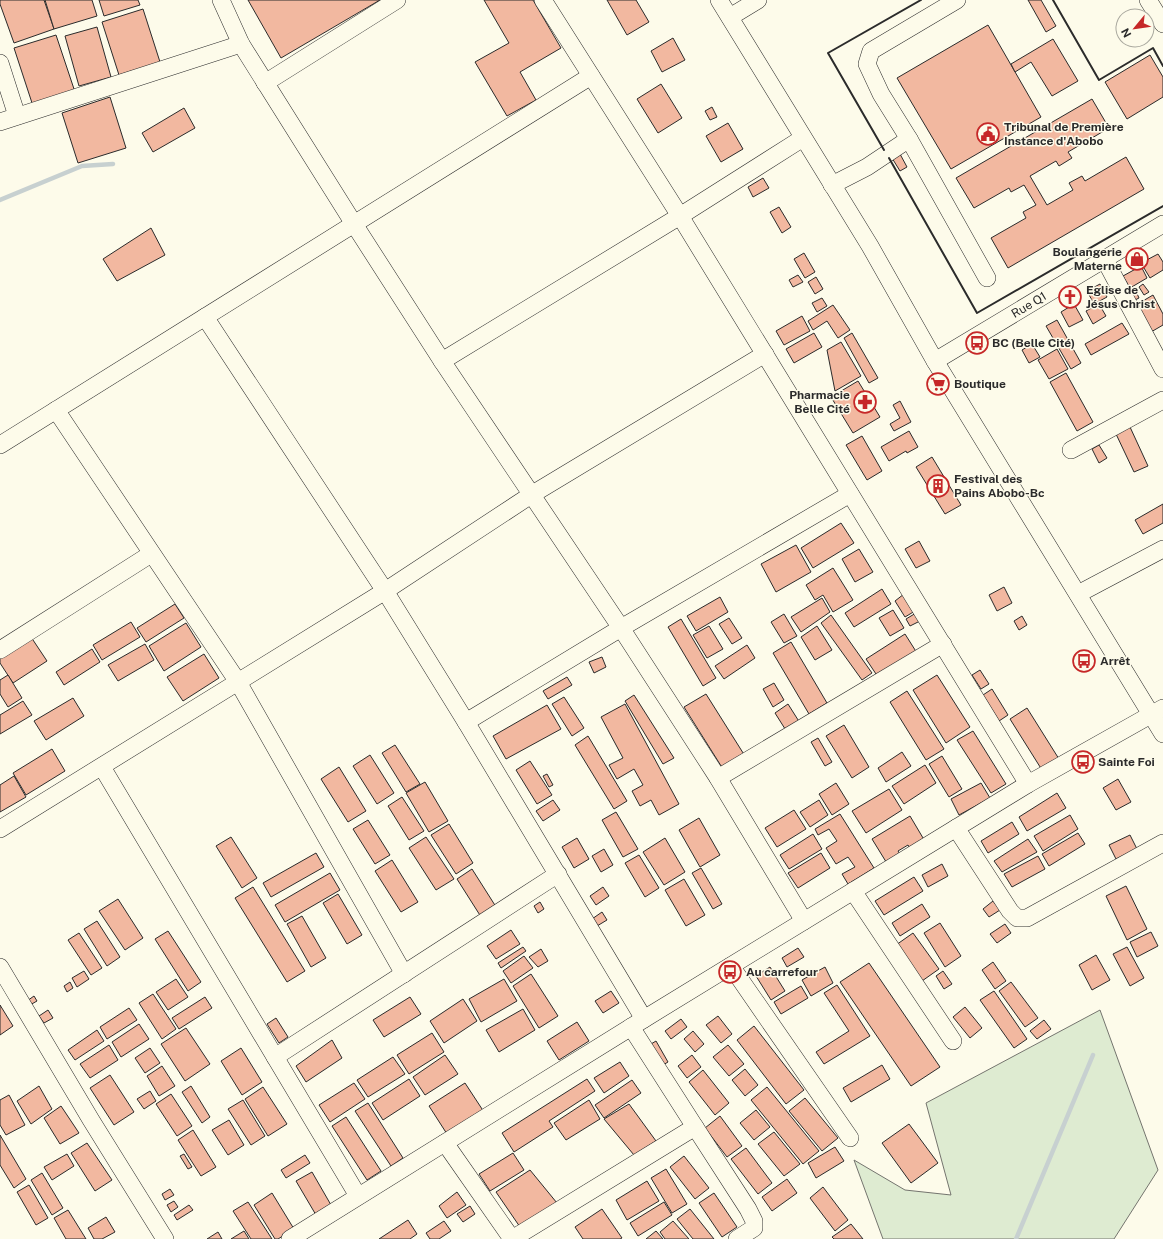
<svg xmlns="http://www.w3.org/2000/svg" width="1163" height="1239" viewBox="0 0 1163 1239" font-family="'Public Sans',sans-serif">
<rect width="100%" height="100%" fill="#fdfbea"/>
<!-- green -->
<path fill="#deebd1" stroke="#74746e" d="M1100,1010L1158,1170L1114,1239H883L854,1160L905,1190L951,1195L926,1103Z"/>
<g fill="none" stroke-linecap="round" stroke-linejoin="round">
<!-- stream -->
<g stroke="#c7d0d0" stroke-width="4.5">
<path d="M0,200L82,166L113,164"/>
<path d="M1016,1239L1093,1055"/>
</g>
</g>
<!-- building -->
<g fill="#f2b8a0" stroke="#2b2b2b">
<path d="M0,0H44L54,29L14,43L0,4Z"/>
<path d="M45,0H92L97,16L54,29Z"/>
<path d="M99,0H138L140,5L104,16Z"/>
<path d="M248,0H380L281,58Z"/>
<path d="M484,0H533L561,48L520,72L536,100L507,116L475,62L509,43Z"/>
<path d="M607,0H636L649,22L627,35Z"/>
<path d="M1028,0H1041L1056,26L1046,32Z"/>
<path d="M143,9L160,62L119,75L102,22Z"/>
<path d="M988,25L1041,117L951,169L897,78Z"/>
<path d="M97,27L111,77L79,86L65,36Z"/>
<path d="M56,35L75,92L33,106L14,48Z"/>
<path d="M673,38L685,60L662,72L651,51Z"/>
<path d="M1053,39L1078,81L1052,96L1031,62L1015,72L1011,64Z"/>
<path d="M1150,55L1163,77V97L1127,119L1105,82Z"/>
<path d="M661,84L682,118L658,133L637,99Z"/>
<path d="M110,97L126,148L78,163L62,113Z"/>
<path d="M1092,99L1109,128L1068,152L1072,158L1059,166L1056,161L1030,176L1047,205L1073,190L1069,183L1082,176L1085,181L1126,157L1144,189L1008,268L991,238L1026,218L1023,212L1036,205L1024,185L1011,192L1009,188L974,208L956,178Z"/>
<path d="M712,107L717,117L710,120L705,111Z"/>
<path d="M184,108L195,128L153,152L142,133Z"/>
<path d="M728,123L743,149L721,162L706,136Z"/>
<path d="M900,154L907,167L900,171L892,158Z"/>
<path d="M763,178L769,188L753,197L748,187Z"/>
<path d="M779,207L791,227L782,233L770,212Z"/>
<path d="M151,228L165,255L117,281L103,259Z"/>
<path d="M804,253L815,272L805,278L794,259Z"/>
<path d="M1158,254L1163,262V270L1150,278L1141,263Z"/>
<path d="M1141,266L1147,278L1130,288L1123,276Z"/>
<path d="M798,275L803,282L793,287L789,280Z"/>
<path d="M816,277L823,289L815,294L808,282Z"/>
<path d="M1100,284L1107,297L1094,304L1087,291Z"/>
<path d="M1143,284L1149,292L1144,295L1139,287Z"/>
<path d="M1135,289L1139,298L1135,300L1130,292Z"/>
<path d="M1153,295L1163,314V325L1151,332L1136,305Z"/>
<path d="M822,298L827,306L817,312L812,303Z"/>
<path d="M1074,304L1083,320L1069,327L1061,312Z"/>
<path d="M1099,304L1106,316L1093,324L1086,311Z"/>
<path d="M833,305L850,330L838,338L827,321L813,330L808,321Z"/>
<path d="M802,316L810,331L784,345L776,331Z"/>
<path d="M1057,320L1081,363L1071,369L1046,326Z"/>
<path d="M1122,323L1129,334L1091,355L1085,344Z"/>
<path d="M814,333L822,347L794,363L786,349Z"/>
<path d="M852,333L878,378L869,383L844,338Z"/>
<path d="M841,342L861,376L835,391L827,350Z"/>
<path d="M1032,344L1040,357L1029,363L1022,350Z"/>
<path d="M1057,349L1068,369L1049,379L1038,360Z"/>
<path d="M1066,373L1093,422L1077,431L1050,382Z"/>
<path d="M858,381L880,417L853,433L831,397Z"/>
<path d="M900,401L911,422L894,431L890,424L900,418L893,405Z"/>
<path d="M1130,427L1148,466L1134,472L1116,434Z"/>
<path d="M909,431L918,447L907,453L906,451L889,461L881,447Z"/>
<path d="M862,436L882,471L867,480L846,445Z"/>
<path d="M1099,445L1107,458L1099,463L1092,449Z"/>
<path d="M932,457L961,505L945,514L916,467Z"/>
<path d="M1163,504V523L1143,534L1135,520Z"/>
<path d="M841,523L854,543L813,568L801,548Z"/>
<path d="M919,541L930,561L916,568L905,549Z"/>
<path d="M796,545L811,572L776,592L761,564Z"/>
<path d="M859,549L873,572L855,582L842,559Z"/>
<path d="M833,568L853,600L833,612L823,595L815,600L806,585Z"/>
<path d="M1004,587L1012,603L997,611L989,595Z"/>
<path d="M882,589L891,604L854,627L845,613Z"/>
<path d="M904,594L915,611L905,617L895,601Z"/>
<path d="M720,597L728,612L696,631L687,616Z"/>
<path d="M822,598L830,612L801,632L791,617Z"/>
<path d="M175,604L184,618L146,642L137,628Z"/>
<path d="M893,610L904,628L890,636L879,618Z"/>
<path d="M916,613L920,621L910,626L906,619Z"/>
<path d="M784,614L797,636L784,643L771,622Z"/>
<path d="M831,615L872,673L862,680L821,623Z"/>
<path d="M1022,616L1027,625L1019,630L1014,621Z"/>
<path d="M729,618L742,638L732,644L719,624Z"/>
<path d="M681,619L716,678L703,686L668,627Z"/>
<path d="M131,622L140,637L102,660L93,645Z"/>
<path d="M186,623L201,647L164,671L149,646Z"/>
<path d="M709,626L723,649L707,658L693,635Z"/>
<path d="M817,626L832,650L815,660L801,637Z"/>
<path d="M905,634L917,653L878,677L866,659Z"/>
<path d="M31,637L47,661L13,683L0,663V657Z"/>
<path d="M791,642L827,703L809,714L773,653Z"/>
<path d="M145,644L154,660L118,681L108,665Z"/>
<path d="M747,645L755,658L724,679L715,666Z"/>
<path d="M92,649L100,662L64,685L56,672Z"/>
<path d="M204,654L219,678L183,701L167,677Z"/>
<path d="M602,657L606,667L594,673L589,662Z"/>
<path d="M980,670L989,684L981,689L972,675Z"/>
<path d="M8,675L22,698L8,707L0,694V680Z"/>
<path d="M937,675L970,727L946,743L913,690Z"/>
<path d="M567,677L572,685L548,699L543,691Z"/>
<path d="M774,683L784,700L773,707L763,689Z"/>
<path d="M992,689L1008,715L999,721L983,695Z"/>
<path d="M907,691L944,749L926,760L890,702Z"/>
<path d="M706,694L745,756L723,769L684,707Z"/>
<path d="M634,695L674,758L663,764L625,701Z"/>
<path d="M564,697L584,728L572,736L552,704Z"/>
<path d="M73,698L84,716L46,740L34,721Z"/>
<path d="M23,701L32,715L0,734V715Z"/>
<path d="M625,704L679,804L659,815L651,800L640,806L632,791L643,785L634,769L617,779L609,765L623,758L601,717Z"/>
<path d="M788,704L800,723L787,732L775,713Z"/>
<path d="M547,705L561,729L506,759L493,736Z"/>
<path d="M1027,708L1059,759L1042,770L1010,719Z"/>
<path d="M844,725L869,767L852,778L826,736Z"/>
<path d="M973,731L1006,784L991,793L957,740Z"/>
<path d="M588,736L627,801L614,809L575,745Z"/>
<path d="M818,738L832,762L825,766L811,742Z"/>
<path d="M395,745L420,784L406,792L382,753Z"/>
<path d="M52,749L65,771L26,795L13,773Z"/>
<path d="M902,752L911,766L886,782L878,768Z"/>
<path d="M370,755L394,793L377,804L353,766Z"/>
<path d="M942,756L962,789L949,797L929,764Z"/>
<path d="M530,761L552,795L537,804L516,770Z"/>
<path d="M925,765L936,783L904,804L892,786Z"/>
<path d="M339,767L366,811L348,822L321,779Z"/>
<path d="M547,774L553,785L549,787L543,776Z"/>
<path d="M14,776L26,797L0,812V785Z"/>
<path d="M1118,779L1131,802L1116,810L1103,788Z"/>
<path d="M425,782L448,821L429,832L406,793Z"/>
<path d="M836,783L849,804L832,815L819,794Z"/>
<path d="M981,783L990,798L959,815L951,799Z"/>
<path d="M889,789L902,810L866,833L852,811Z"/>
<path d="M1057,793L1066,808L1027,831L1019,817Z"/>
<path d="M402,797L424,831L409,840L388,806Z"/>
<path d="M553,800L560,810L543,821L536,811Z"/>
<path d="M819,800L828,815L810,827L800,812Z"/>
<path d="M794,810L806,829L777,847L765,828Z"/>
<path d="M616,812L638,849L623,857L602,820Z"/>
<path d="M840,814L874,868L848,884L842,874L855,867L848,857L836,864L826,848L837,841L829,829L818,835L815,829Z"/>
<path d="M1070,815L1078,829L1043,851L1034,836Z"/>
<path d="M910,816L926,843L912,852L908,845L898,851L902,857L888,865L872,839Z"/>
<path d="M699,818L720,855L700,867L679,830Z"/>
<path d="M368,820L390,855L375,864L353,829Z"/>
<path d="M1012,822L1019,834L988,853L981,841Z"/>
<path d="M449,824L473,863L456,874L431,835Z"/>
<path d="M1078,833L1085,844L1049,866L1042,854Z"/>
<path d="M813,834L822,849L789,869L780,855Z"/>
<path d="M1130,835L1137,849L1116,859L1109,845Z"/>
<path d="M231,837L257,878L242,888L216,846Z"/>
<path d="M426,837L454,879L436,890L409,848Z"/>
<path d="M577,838L589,859L574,868L562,847Z"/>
<path d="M665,838L685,872L664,885L643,852Z"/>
<path d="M1028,839L1037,852L1002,872L994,861Z"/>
<path d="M604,849L613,865L601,872L592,856Z"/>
<path d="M316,853L324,867L271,897L263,883Z"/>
<path d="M821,853L830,868L798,888L788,873Z"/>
<path d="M639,855L659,888L645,897L625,863Z"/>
<path d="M1038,856L1045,869L1012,887L1004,874Z"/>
<path d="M392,860L418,902L401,912L375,871Z"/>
<path d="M942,864L948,876L928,887L922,875Z"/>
<path d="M701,868L722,904L713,909L692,873Z"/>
<path d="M472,869L498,910L483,920L457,879Z"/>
<path d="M330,873L340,890L285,922L275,905Z"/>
<path d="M914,877L923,891L884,915L875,901Z"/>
<path d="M684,879L705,915L686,926L665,890Z"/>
<path d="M1126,886L1147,929L1127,940L1106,896Z"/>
<path d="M253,887L305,971L287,982L235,898Z"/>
<path d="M603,887L609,896L596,905L590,896Z"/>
<path d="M338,894L362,935L347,944L323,903Z"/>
<path d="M118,899L143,938L125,950L99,911Z"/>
<path d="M993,901L1000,910L989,917L983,909Z"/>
<path d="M540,902L544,909L538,913L534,906Z"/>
<path d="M922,904L930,917L900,936L892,923Z"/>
<path d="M602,912L607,920L597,926L592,919Z"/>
<path d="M302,916L326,958L311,967L287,924Z"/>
<path d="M97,921L120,957L107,966L84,929Z"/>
<path d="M940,923L961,956L945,967L924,933Z"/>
<path d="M1005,924L1011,933L997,943L990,934Z"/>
<path d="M511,930L520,944L496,959L487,946Z"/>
<path d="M168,931L201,982L188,991L155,939Z"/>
<path d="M1151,932L1158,946L1137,957L1130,942Z"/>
<path d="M79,933L102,968L91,975L68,940Z"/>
<path d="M913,933L939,969L922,981L896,945Z"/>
<path d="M523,947L526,951L501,968L498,963Z"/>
<path d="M1127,947L1144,978L1130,986L1113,954Z"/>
<path d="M798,948L804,957L787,967L782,958Z"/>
<path d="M541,949L548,961L538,967L529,957Z"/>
<path d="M1096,955L1110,980L1092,990L1079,965Z"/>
<path d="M524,956L533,968L511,983L503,971Z"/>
<path d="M993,962L1006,981L995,989L982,970Z"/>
<path d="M869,963L940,1067L911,1086L840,982Z"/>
<path d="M770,967L785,991L771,1000L756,976Z"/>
<path d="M825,967L833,983L811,996L802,980Z"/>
<path d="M84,971L89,979L77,987L72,978Z"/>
<path d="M943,971L952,984L944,989L936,976Z"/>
<path d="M531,974L558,1016L539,1028L513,986Z"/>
<path d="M176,979L188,997L168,1010L156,992Z"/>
<path d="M504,979L517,1001L481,1022L469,999Z"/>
<path d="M70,982L73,988L67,992L64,986Z"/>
<path d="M1011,982L1038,1018L1025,1027L999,991Z"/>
<path d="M837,985L870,1036L824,1064L816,1052L849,1031L824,993Z"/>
<path d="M801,986L808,998L781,1014L774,1002Z"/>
<path d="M611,991L619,1003L603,1013L595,1001Z"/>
<path d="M994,991L1027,1039L1014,1048L980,1000Z"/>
<path d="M153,994L176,1029L162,1039L139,1003Z"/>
<path d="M34,996L37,1001L30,1005L27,1001Z"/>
<path d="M205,997L212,1008L179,1029L172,1018Z"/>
<path d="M410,997L421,1014L384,1037L373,1020Z"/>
<path d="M463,999L477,1021L444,1043L430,1021Z"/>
<path d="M0,1005L13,1026L0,1035Z"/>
<path d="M965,1007L982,1028L970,1038L953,1017Z"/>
<path d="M129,1008L137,1020L107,1039L100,1027Z"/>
<path d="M523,1009L535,1030L499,1052L486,1030Z"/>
<path d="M48,1010L53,1018L44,1023L39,1016Z"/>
<path d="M718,1016L732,1034L721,1043L706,1025Z"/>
<path d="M276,1018L288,1037L279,1043L267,1024Z"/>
<path d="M681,1019L687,1027L671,1039L665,1031Z"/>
<path d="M1044,1020L1051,1029L1037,1039L1030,1031Z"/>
<path d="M577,1022L589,1041L559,1060L547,1041Z"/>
<path d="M139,1024L149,1039L121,1057L112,1042Z"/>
<path d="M754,1026L804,1090L786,1104L737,1040Z"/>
<path d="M186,1028L210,1064L185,1081L161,1044Z"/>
<path d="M97,1030L104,1041L75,1060L68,1050Z"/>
<path d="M693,1031L704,1044L695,1052L684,1039Z"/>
<path d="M432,1033L444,1052L409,1074L397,1055Z"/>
<path d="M332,1040L342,1058L306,1082L296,1066Z"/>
<path d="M656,1041L668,1062L658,1068L646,1047Z"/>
<path d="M109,1045L118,1060L90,1078L80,1064Z"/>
<path d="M728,1045L744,1064L729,1076L713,1057Z"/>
<path d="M150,1048L160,1063L145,1073L135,1058Z"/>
<path d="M241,1048L262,1082L242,1095L221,1061Z"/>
<path d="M445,1055L458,1074L425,1095L413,1077Z"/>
<path d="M692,1055L701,1067L687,1078L678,1066Z"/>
<path d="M393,1057L405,1074L368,1097L357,1080Z"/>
<path d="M620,1062L629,1076L604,1093L594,1078Z"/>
<path d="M882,1065L890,1079L851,1102L843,1088Z"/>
<path d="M162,1066L175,1086L159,1096L147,1076Z"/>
<path d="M745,1069L758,1085L745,1096L732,1080Z"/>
<path d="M703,1070L729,1103L715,1115L689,1082Z"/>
<path d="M110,1075L134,1112L114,1125L90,1088Z"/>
<path d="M409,1079L420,1096L383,1120L372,1103Z"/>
<path d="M587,1079L595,1091L549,1121L553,1127L514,1152L502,1133Z"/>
<path d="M632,1080L641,1093L604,1118L595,1105Z"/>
<path d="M354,1083L365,1099L330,1122L319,1105Z"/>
<path d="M465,1083L484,1112L447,1134L429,1106Z"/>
<path d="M39,1086L52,1109L31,1124L17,1101Z"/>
<path d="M191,1086L210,1117L202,1123L182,1092Z"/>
<path d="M263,1087L287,1124L268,1136L245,1099Z"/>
<path d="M767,1087L819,1151L803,1164L751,1100Z"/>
<path d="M150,1091L156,1101L144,1109L137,1099Z"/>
<path d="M171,1094L192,1126L177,1136L156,1104Z"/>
<path d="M9,1095L25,1125L6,1135L0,1125V1100Z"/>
<path d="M805,1098L838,1138L822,1151L789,1111Z"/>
<path d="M243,1100L265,1136L251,1145L228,1109Z"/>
<path d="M589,1100L600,1119L566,1140L554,1123Z"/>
<path d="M368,1103L403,1158L391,1166L355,1111Z"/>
<path d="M629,1104L656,1141L634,1155L604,1119Z"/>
<path d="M61,1106L79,1133L60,1144L44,1118Z"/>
<path d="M756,1110L770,1127L754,1140L740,1123Z"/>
<path d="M720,1116L742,1146L727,1157L705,1128Z"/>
<path d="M346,1117L381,1171L367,1180L332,1126Z"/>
<path d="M229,1120L244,1145L228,1155L212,1130Z"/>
<path d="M909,1124L938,1163L911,1183L882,1143Z"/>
<path d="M193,1130L216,1167L201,1176L178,1140Z"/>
<path d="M774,1132L800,1164L784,1176L758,1144Z"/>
<path d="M0,1135L26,1179L14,1188L0,1165Z"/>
<path d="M87,1143L112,1180L95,1191L71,1153Z"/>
<path d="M835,1147L844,1161L816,1178L808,1163Z"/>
<path d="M746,1148L772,1183L758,1194L731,1159Z"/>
<path d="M513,1153L524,1170L490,1191L479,1174Z"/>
<path d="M67,1154L74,1166L52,1180L44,1167Z"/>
<path d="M184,1154L192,1167L188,1169L180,1156Z"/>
<path d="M305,1155L310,1163L286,1178L281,1170Z"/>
<path d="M684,1156L709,1188L695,1199L670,1167Z"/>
<path d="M666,1169L687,1204L672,1213L651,1178Z"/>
<path d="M530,1170L557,1203L520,1227L496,1192Z"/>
<path d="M312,1172L331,1205L316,1215L296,1181Z"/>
<path d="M42,1173L63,1208L52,1215L31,1180Z"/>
<path d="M787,1179L797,1193L772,1211L762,1197Z"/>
<path d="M647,1181L659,1201L627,1220L616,1200Z"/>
<path d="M29,1185L48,1218L36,1225L17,1192Z"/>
<path d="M823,1187L848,1220L835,1231L810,1198Z"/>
<path d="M170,1189L174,1195L165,1200L162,1194Z"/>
<path d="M457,1192L466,1205L447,1218L439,1206Z"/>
<path d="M272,1193L294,1229L278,1239H275L254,1205Z"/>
<path d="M714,1193L737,1227L722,1237L699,1203Z"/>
<path d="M174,1201L178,1207L171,1212L167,1205Z"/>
<path d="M248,1202L272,1239H251L233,1211Z"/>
<path d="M664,1202L672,1215L638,1236L630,1223Z"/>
<path d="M189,1205L193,1210L177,1220L174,1215Z"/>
<path d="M470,1206L475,1214L463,1222L457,1214Z"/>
<path d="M602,1209L622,1238L620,1239H583L575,1227Z"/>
<path d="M690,1209L714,1239H693L677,1219Z"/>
<path d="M68,1210L86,1239H66L54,1218Z"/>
<path d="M106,1217L115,1232L102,1239H94L88,1228Z"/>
<path d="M408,1220L417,1234L410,1239H379Z"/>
<path d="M444,1221L451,1231L439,1239H430L426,1233Z"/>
<path d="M673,1221L689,1239H665L660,1232Z"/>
<path d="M851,1224L863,1239H834L832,1237Z"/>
<path d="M244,1231L249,1239H231Z"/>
<path d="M656,1231L663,1239H646Z"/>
<path d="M218,1232L222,1239H207Z"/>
</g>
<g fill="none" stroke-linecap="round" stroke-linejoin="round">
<!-- minor casing -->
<g stroke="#2b2b2b" stroke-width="18">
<g id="minor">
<path d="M221,0L241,44L354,224L442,361L621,628L718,778L804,921"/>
<path d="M543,0L680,216L1028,784"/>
<path d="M719,0L870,246L935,361L1163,734"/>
<path d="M1148,0L1163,24"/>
<path d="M730,17L758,0"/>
<path d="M0,63L17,116"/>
<path d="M265,83L397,0"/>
<path d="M0,122L241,44"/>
<path d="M909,139L881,94L867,64L871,51L957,0"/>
<path d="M832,185L867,167L909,139L987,278"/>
<path d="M1105,260L1163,369"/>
<path d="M205,317L385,591L466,722L644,1019"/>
<path d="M442,361L680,216L803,138"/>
<path d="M935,361L1163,224"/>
<path d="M56,410L238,682L404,974"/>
<path d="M0,445L591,76"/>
<path d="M1071,450L1163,400"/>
<path d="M1078,594L1163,549"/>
<path d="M0,650L151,554"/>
<path d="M466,722L621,628L850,494"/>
<path d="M102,767L358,1196"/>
<path d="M718,778L943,644"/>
<path d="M956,828L1010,911L1017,918H1027L1163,843"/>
<path d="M0,829L385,591L531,495L765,354"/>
<path d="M853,891L953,1041"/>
<path d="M731,966L850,1138"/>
<path d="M0,967L91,1120L165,1239"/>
<path d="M631,1027L695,1127L748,1209L754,1221V1228L737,1239"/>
<path d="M275,1057L558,874"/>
<path d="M445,1143L512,1239"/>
<path d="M290,1239L644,1019L1028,784L1163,708"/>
<path d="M512,1239L695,1127"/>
</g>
</g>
<!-- minor -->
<use href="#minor" stroke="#fdfbea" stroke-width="17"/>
<!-- wall -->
<g stroke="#2b2b2b" stroke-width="2">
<path d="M1053,0L1099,80L1153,48L1163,66"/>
<path d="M884,150L828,53L921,0"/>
<path d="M889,158L977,313L1163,206"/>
</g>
</g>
<!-- icons -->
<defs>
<g id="civic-ring" transform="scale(1.15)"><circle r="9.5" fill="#fdfbea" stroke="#c62828" stroke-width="1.5"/><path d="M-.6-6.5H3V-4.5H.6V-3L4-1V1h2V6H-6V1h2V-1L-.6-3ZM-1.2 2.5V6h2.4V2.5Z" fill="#c62828"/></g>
<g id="shop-ring" transform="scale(1.15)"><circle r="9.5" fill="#fdfbea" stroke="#c62828" stroke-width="1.5"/><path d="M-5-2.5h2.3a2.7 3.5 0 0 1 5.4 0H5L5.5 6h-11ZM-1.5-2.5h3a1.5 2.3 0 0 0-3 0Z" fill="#c62828"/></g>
<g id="church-ring" transform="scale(1.15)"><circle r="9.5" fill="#fdfbea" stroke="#c62828" stroke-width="1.5"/><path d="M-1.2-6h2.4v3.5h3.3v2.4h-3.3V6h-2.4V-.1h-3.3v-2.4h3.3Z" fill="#c62828"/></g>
<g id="bus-ring" transform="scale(1.15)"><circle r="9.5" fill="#fdfbea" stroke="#c62828" stroke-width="1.5"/><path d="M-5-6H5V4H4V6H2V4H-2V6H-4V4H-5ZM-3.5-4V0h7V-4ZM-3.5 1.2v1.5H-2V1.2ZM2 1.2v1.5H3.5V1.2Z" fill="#c62828"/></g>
<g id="supermarket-ring" transform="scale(1.15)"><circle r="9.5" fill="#fdfbea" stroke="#c62828" stroke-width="1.5"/><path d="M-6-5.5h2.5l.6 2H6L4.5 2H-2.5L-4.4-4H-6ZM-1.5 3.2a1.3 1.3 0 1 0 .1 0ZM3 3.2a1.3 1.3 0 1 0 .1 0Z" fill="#c62828"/></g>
<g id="pharmacy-ring" transform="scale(1.15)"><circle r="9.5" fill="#fdfbea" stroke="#c62828" stroke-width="1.5"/><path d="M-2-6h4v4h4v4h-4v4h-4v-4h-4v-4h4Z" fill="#c62828"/></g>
<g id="building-ring" transform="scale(1.15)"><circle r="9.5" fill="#fdfbea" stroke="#c62828" stroke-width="1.5"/><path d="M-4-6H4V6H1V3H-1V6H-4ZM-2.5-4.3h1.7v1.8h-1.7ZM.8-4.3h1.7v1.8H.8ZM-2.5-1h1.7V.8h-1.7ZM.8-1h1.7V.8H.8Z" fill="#c62828"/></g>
</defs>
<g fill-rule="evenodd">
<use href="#civic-ring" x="988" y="134"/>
<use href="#shop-ring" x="1137" y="259"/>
<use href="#church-ring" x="1070" y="297"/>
<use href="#bus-ring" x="977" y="343"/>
<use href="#supermarket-ring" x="938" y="384"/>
<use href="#pharmacy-ring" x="865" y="402"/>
<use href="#building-ring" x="938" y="486"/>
<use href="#bus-ring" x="1084" y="661"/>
<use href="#bus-ring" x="1083" y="762"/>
<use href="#bus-ring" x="730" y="972"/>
</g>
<g text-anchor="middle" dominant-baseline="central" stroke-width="3" stroke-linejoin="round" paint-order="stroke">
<!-- poi labels -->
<g font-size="12" font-weight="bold" fill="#2b2b2b" stroke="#fdfbea" text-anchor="start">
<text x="1004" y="127">Tribunal de Première<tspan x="1004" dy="14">Instance d'Abobo</tspan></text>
<text x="1122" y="252" text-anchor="end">Boulangerie<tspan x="1122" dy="14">Materne</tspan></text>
<text x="1086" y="290">Eglise de<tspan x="1086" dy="14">Jésus Christ</tspan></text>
<text x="992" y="343">BC (Belle Cité)</text>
<text x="954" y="384">Boutique</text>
<text x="850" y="395" text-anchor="end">Pharmacie<tspan x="850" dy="14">Belle Cité</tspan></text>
<text x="954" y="479">Festival des<tspan x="954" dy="14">Pains Abobo-Bc</tspan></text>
<text x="1100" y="661">Arrêt</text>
<text x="1098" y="762">Sainte Foi</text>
<text x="746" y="972">Au carrefour</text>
</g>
<!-- street labels -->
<g font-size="12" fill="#2b2b2b" stroke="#fdfbea">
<text transform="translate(1029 305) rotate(-31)">Rue Q1</text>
</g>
</g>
<!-- north arrow -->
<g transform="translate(1135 28) rotate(241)"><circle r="19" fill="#fdfbea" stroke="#a9a89e"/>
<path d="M0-3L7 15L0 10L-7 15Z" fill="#c62828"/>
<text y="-6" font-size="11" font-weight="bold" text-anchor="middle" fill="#2b2b2b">N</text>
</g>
</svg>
